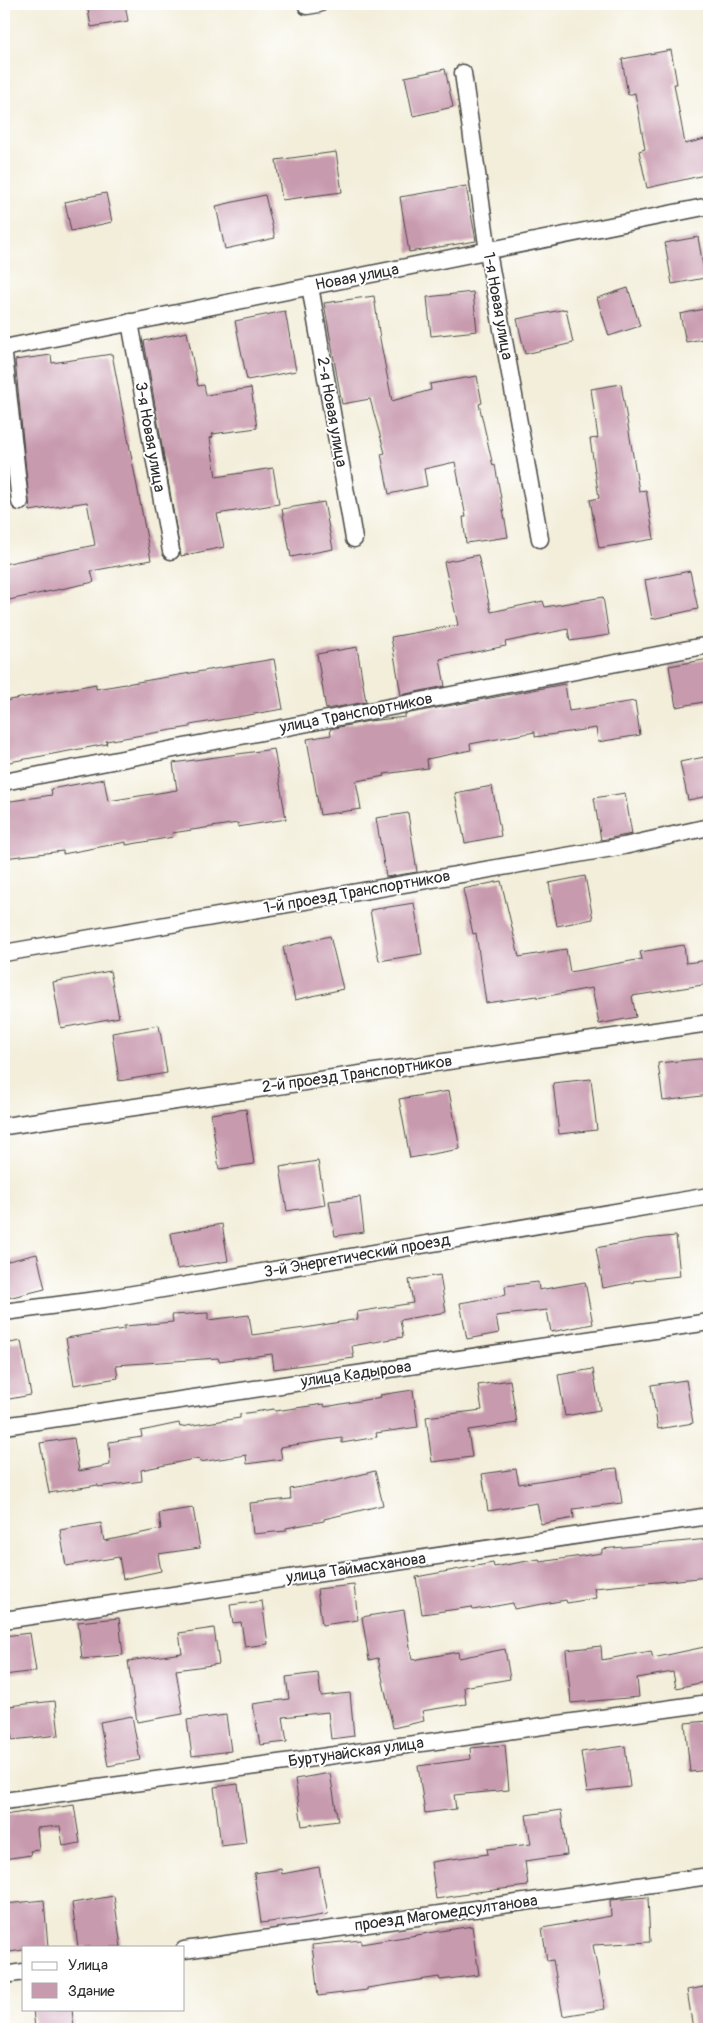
<svg xmlns="http://www.w3.org/2000/svg" width="713" height="2033" viewBox="0 0 713 2033" font-family="Pangolin,sans-serif">
<rect width="100%" height="100%" fill="#fff"/>
<filter id="ink" filterUnits="userSpaceOnUse"><feTurbulence type="fractalNoise" baseFrequency=".02" numOctaves="2"/><feDisplacementMap in="SourceGraphic" scale="10" xChannelSelector="R" yChannelSelector="G"/><feConvolveMatrix kernelMatrix="1 2 1 2 8 2 1 2 1" color-interpolation-filters="sRGB"/></filter>
<filter id="wash" filterUnits="userSpaceOnUse"><feTurbulence type="fractalNoise" baseFrequency=".0096" numOctaves="4" result="noise"/><feDisplacementMap in="SourceGraphic" scale="20" xChannelSelector="R" yChannelSelector="G"/><feGaussianBlur stdDeviation="1.12" result="paint"/><feColorMatrix in="noise" values="0 0 0 0 0 0 0 0 0 0 0 0 0 0 0 0 0 1.4 0 .05"/><feComposite in="paint" operator="in"/></filter>
<g filter="url(#wash)">
<rect width="100%" height="100%" fill="#f3eeda"/>
<g id="blocks">
<!-- building -->
<g fill="#c89aae">
<path d="M87,4H125L128,21L91,27Z"/>
<path d="M671,50L677,84H674L685,144L709,138V174L647,188L639,151L645,149L635,93L628,95L622,59Z"/>
<path d="M445,69L453,107L413,116L405,77Z"/>
<path d="M336,152L342,192L282,200L276,160Z"/>
<path d="M466,186L476,241L409,252L400,197Z"/>
<path d="M106,193L112,222L71,231L65,202Z"/>
<path d="M265,195L275,238L225,249L216,206Z"/>
<path d="M698,237L705,278L672,284L665,243Z"/>
<path d="M628,288L640,326L609,336L597,298Z"/>
<path d="M473,292L477,331L431,336L427,297Z"/>
<path d="M374,296L380,339L392,401L431,390L430,384L477,376L482,403L479,404L493,466L495,465L508,537L466,543L463,517H466L455,462L424,469L427,486L389,494L381,454L385,453L370,399L342,404L324,303Z"/>
<path d="M709,308V338L686,342L680,314Z"/>
<path d="M566,309L573,343L525,354L517,319Z"/>
<path d="M285,311L296,371L247,380L235,321Z"/>
<path d="M187,332L198,386L204,385L206,395L251,388L257,428L212,434L213,437L210,438L216,477L273,468L279,504L217,514L224,547L181,556L144,341Z"/>
<path d="M112,354L151,560L91,571L94,582L4,601V564L95,545L87,502L30,511L15,360L51,355L52,363Z"/>
<path d="M621,384L639,491L646,490L654,539L599,548L590,500L599,498L590,439L598,438L591,389Z"/>
<path d="M324,502L333,549L291,557L282,509Z"/>
<path d="M478,555L491,612L543,601L545,607L603,597L609,635L570,641L568,629L505,642L506,646L440,659L445,686L401,695L391,637L458,625L444,562Z"/>
<path d="M690,571L698,609L652,619L645,580Z"/>
<path d="M357,647L366,702L326,709L317,654Z"/>
<path d="M274,659L283,709L190,725V727L106,741L107,744L4,763V701L96,684V689Z"/>
<path d="M709,659V701L676,707L669,666Z"/>
<path d="M565,684L569,711L635,701L640,735L598,742L596,728L535,737V732L470,744L471,750L427,759L428,768L384,774L385,776L356,781L361,809L320,815L307,739L331,735L330,729L369,721L405,717V714Z"/>
<path d="M274,749L286,819L238,827V823L172,833L173,837L126,845V842L63,854V851L4,858V802L52,795L51,789L104,779L108,801L177,790L173,763Z"/>
<path d="M709,756V796L688,800L680,762Z"/>
<path d="M492,786L501,836L465,843L455,793Z"/>
<path d="M625,793L632,834L601,840L594,798Z"/>
<path d="M408,813L417,872L386,877L376,818Z"/>
<path d="M585,876L593,919L557,926L549,883Z"/>
<path d="M501,881L519,957L566,949L570,972L642,959L640,952L684,945L686,963L709,960V984L632,996L636,1017L599,1024L592,988L537,998V996L486,1003L476,933L473,934L463,889Z"/>
<path d="M414,903L422,954L379,961L370,910Z"/>
<path d="M330,936L343,989L295,1000L283,947Z"/>
<path d="M110,971L119,1017L61,1028L53,982Z"/>
<path d="M159,1025L167,1073L119,1081L112,1033Z"/>
<path d="M709,1058V1095L663,1101L658,1063Z"/>
<path d="M591,1079L597,1130L559,1134L553,1083Z"/>
<path d="M449,1091L460,1149L410,1158L399,1099Z"/>
<path d="M246,1109L254,1164L219,1169L211,1114Z"/>
<path d="M318,1161L325,1205L287,1211L280,1167Z"/>
<path d="M360,1197L364,1232L335,1236L329,1201Z"/>
<path d="M222,1224L228,1261L177,1269L171,1233Z"/>
<path d="M676,1236L680,1276L633,1281L634,1282L603,1288L596,1248L644,1239Z"/>
<path d="M37,1254L45,1289L4,1299V1262Z"/>
<path d="M440,1275L446,1312L400,1320L403,1337L352,1346L354,1358L274,1369L272,1354L219,1361L218,1358L116,1365L118,1378L74,1385L66,1338L124,1329V1326L173,1322L172,1315L208,1313V1320L249,1315L252,1335L305,1328L358,1319L357,1312L413,1303L409,1280Z"/>
<path d="M538,1282L539,1290L585,1282L593,1324L551,1332L547,1310L496,1316L499,1333L467,1339L460,1303L506,1295L505,1286Z"/>
<path d="M21,1341L31,1395L4,1400V1344Z"/>
<path d="M593,1369L600,1410L565,1416L558,1375Z"/>
<path d="M510,1380L517,1423L468,1430L472,1457L432,1462L426,1417L482,1410L478,1385Z"/>
<path d="M686,1380L693,1423L658,1429L651,1385Z"/>
<path d="M413,1390L418,1427L376,1433L377,1437L342,1443V1438L280,1447L282,1459L247,1464L246,1455L200,1462L199,1458L141,1470L142,1481L98,1487V1485L49,1493L40,1443L74,1438L79,1471L110,1465L109,1442L142,1437L141,1431L179,1423L180,1427L240,1418V1414L274,1409L275,1411L324,1404L325,1407L381,1397L380,1395Z"/>
<path d="M617,1468L622,1503L573,1509L574,1518L541,1524L537,1503L488,1511L482,1474L516,1469L519,1484L582,1474V1472Z"/>
<path d="M375,1471L383,1505L324,1519V1521L286,1528V1531L253,1534L250,1503L291,1499L290,1489L335,1481Z"/>
<path d="M193,1508L200,1548L158,1554L161,1571L123,1579L119,1557L66,1566L60,1530L101,1523L104,1541L161,1529L159,1513Z"/>
<path d="M709,1539V1577L594,1588L596,1598L567,1603L566,1600L514,1609L513,1603L473,1610L472,1607L422,1614L416,1577L493,1563L494,1567L539,1559L540,1562L602,1553V1549Z"/>
<path d="M354,1585L358,1620L322,1625L317,1589Z"/>
<path d="M262,1601L268,1644L245,1647L241,1622L233,1623L230,1605Z"/>
<path d="M404,1610L412,1660L458,1652L459,1658L505,1649L510,1679L464,1687L466,1704L422,1711L424,1721L393,1728L378,1658L369,1660L362,1617Z"/>
<path d="M119,1618L123,1655L82,1659L78,1622Z"/>
<path d="M214,1628L219,1664L176,1670L183,1714L137,1722L128,1661L182,1653L179,1633Z"/>
<path d="M30,1633L36,1671L4,1675V1636Z"/>
<path d="M601,1646L602,1660L651,1651L653,1658L709,1646V1681L676,1688L673,1672L637,1678L639,1697L571,1703L566,1650Z"/>
<path d="M318,1673L321,1696L350,1693L354,1736L331,1739L328,1712L283,1717L287,1742L260,1745L253,1704L289,1699L286,1677Z"/>
<path d="M55,1701L59,1735L12,1740L8,1706Z"/>
<path d="M226,1715L231,1751L192,1756L187,1720Z"/>
<path d="M132,1716L140,1760L108,1766L100,1722Z"/>
<path d="M709,1721V1770L690,1772L685,1723Z"/>
<path d="M505,1745L509,1790L454,1795L456,1809L425,1813L418,1766L471,1759L470,1748Z"/>
<path d="M625,1746L630,1787L587,1792L581,1752Z"/>
<path d="M330,1773L338,1821L302,1826L295,1779Z"/>
<path d="M238,1784L246,1843L221,1846L214,1787Z"/>
<path d="M74,1805L80,1843L63,1846L60,1826L37,1828L39,1850L30,1851L31,1855L4,1859V1815Z"/>
<path d="M561,1810L567,1855L525,1861L528,1886L468,1893V1894L436,1899L431,1862L488,1854L487,1849L531,1844L526,1815Z"/>
<path d="M319,1867L328,1914L295,1920V1919L261,1923L254,1873L281,1869L282,1874Z"/>
<path d="M114,1896L121,1947H78L72,1903Z"/>
<path d="M648,1897L650,1942L593,1945L605,2009L563,2016L553,1960L547,1961L542,1928L611,1916L610,1900Z"/>
<path d="M44,1900L48,1947H24V1950L9,1952L5,1904Z"/>
<path d="M472,1926L479,1975L440,1980L439,1977L367,1988V1990L318,1996L312,1945L361,1940V1944Z"/>
<path d="M709,1986V2027L693,2029L687,1990Z"/>
<path d="M33,2009H72L74,2029H35Z"/>
</g>
</g>
</g>
<g filter="url(#ink)">
<use href="#blocks" fill-opacity="0" stroke="#494845" stroke-width="1"/>
<g fill="none" stroke-linecap="round" stroke-linejoin="round">
<!-- street casing -->
<g stroke="#494845" stroke-width="19">
<g id="street">
<path d="M306,4L307,6L319,4"/>
<path d="M463,73L488,252L540,539"/>
<path d="M310,286L354,539"/>
<path d="M130,322L171,551"/>
<path d="M4,348L709,206"/>
<path d="M4,355L20,502"/>
<path d="M4,782L709,645"/>
<path d="M4,953L624,846L709,827"/>
<path d="M5,1126L709,1023"/>
<path d="M4,1312L104,1299L709,1196"/>
<path d="M4,1426L709,1322"/>
<path d="M4,1620L709,1516"/>
<path d="M4,1801L709,1703"/>
<path d="M184,1950L709,1876"/>
<path d="M4,1975L24,1972"/>
</g>
</g>
<!-- street -->
<use href="#street" stroke="#fff" stroke-width="16"/>
</g>
</g>
<g text-anchor="middle" dominant-baseline="central" stroke-width="4" stroke-linejoin="round" paint-order="stroke">
<!-- street labels -->
<g font-size="16" fill="#2b2b2b" stroke="#fff">
<text transform="translate(357 277) rotate(-11)">Новая улица</text>
<text transform="translate(498 306) rotate(80)">1-я Новая улица</text>
<text transform="translate(332 412) rotate(80)">2-я Новая улица</text>
<text transform="translate(150 437) rotate(80)">3-я Новая улица</text>
<text transform="translate(356 713) rotate(-11)">улица Транспортников</text>
<text transform="translate(357 892) rotate(-10)">1-й проезд Транспортников</text>
<text transform="translate(357 1074) rotate(-8)">2-й проезд Транспортников</text>
<text transform="translate(357 1256) rotate(-10)">3-й Энергетический проезд</text>
<text transform="translate(356 1374) rotate(-8)">улица Кадырова</text>
<text transform="translate(356 1568) rotate(-8)">улица Таймасханова</text>
<text transform="translate(356 1752) rotate(-8)">Буртунайская улица</text>
<text transform="translate(446 1913) rotate(-8)">проезд Магомедсултанова</text>
</g>
</g>
<!-- margin -->
<rect width="713" height="2033" fill="none" stroke="#fff" stroke-width="20"/>
<!-- legend -->
<rect x="22" y="1946" width="162" height="65" fill="#ffffff" stroke="#aaaaaa"/>
<rect x="32" y="1962" width="25" height="8" fill="#ffffff" stroke="#aaaaaa"/>
<text x="68" y="1970" font-size="15" fill="#2b2b2b">Улица</text>
<rect x="32" y="1983" width="25" height="15" fill="#c89aae" stroke="#aaaaaa"/>
<text x="68" y="1996" font-size="15" fill="#2b2b2b">Здание</text>
</svg>
